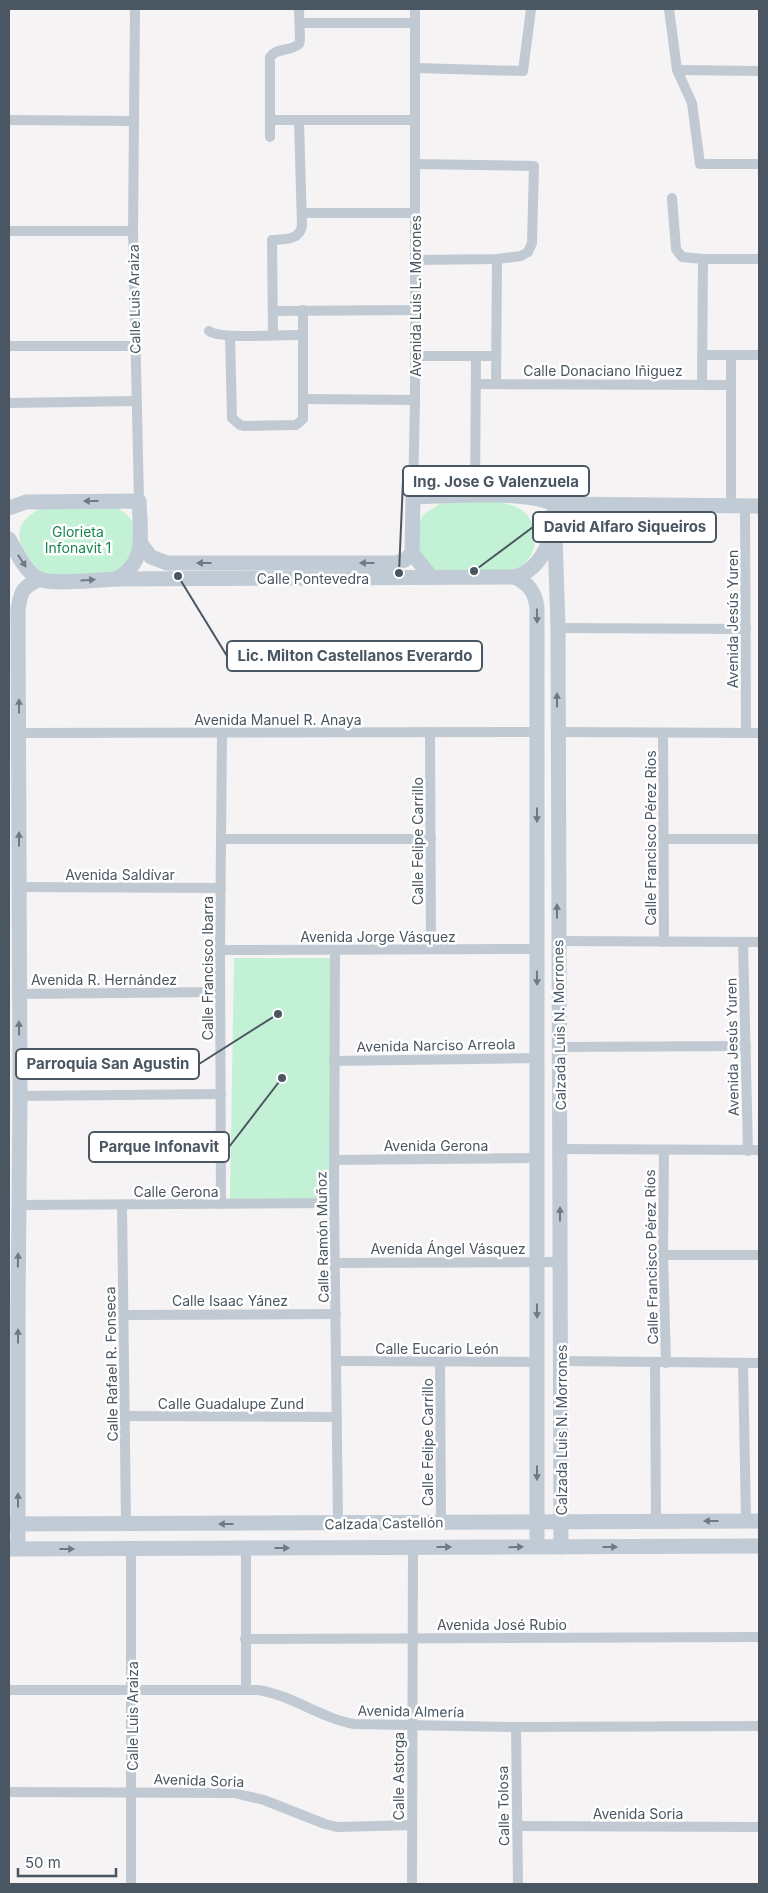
<svg xmlns="http://www.w3.org/2000/svg" width="768" height="1893" viewBox="0 0 768 1893" font-family="Inter,sans-serif">
<rect width="100%" height="100%" fill="#f5f3f3"/>
<!-- green -->
<g fill="#c3f1d5">
<path d="M454,501C485,501 535,495 535,539C535,553 527,564 516,571H434L419,555L416,526L425,513L440,504Z"/>
<path d="M111,505C143,520 136,534 129,563C123,566 118,571 112,573C105,576 52,576 43,573C33,569 29,564 25,555C14,532 19,520 41,508Z"/>
<path d="M234,958H332L334,1198L230,1200Z"/>
</g>
<g fill="none" stroke-linecap="round" stroke-linejoin="round">
<!-- street -->
<g stroke="#c1cad2" stroke-width="10">
<path d="M135,9L133,231L139,501"/>
<path d="M669,9L677,70L692,103L700,164H759"/>
<path d="M300,23H415"/>
<path d="M415,68L523,71L531,9"/>
<path d="M677,70L759,71"/>
<path d="M9,120L133,121"/>
<path d="M270,120H415"/>
<path d="M270,137V57C277,47 290,52 299,44L300,40L299,9"/>
<path d="M672,198L676,249L682,257L703,259H759"/>
<path d="M302,213H415"/>
<path d="M9,231H133"/>
<path d="M415,260L497,259L521,256L528,252L532,243L534,166L415,164"/>
<path d="M273,311L414,310"/>
<path d="M209,331C222,340 283,334 303,335"/>
<path d="M273,334L272,240C284,239 299,241 302,226L299,121"/>
<path d="M230,336L232,418L240,425L244,426L296,425L303,419V310"/>
<path d="M9,346H136"/>
<path d="M702,355H759"/>
<path d="M731,355V505"/>
<path d="M415,356H495"/>
<path d="M476,384L730,385"/>
<path d="M496,384L497,259"/>
<path d="M702,384L703,259"/>
<path d="M304,399L415,400"/>
<path d="M9,403L136,401"/>
<path d="M475,496L476,356"/>
<path d="M413,497L415,400V9"/>
<path d="M745,506L746,733"/>
<path d="M558,628L746,629"/>
<path d="M430,732L431,949"/>
<path d="M557,732L759,733"/>
<path d="M19,733L537,732"/>
<path d="M663,733L664,942"/>
<path d="M221,839H431"/>
<path d="M664,839H759"/>
<path d="M19,887L221,888"/>
<path d="M557,941L759,942"/>
<path d="M743,942L748,1151"/>
<path d="M220,950L536,949"/>
<path d="M335,951L334,1203L338,1523"/>
<path d="M19,994L220,992"/>
<path d="M559,1047L746,1046"/>
<path d="M334,1061L537,1058"/>
<path d="M20,1096L221,1094"/>
<path d="M560,1149L759,1150"/>
<path d="M664,1151L663,1255L666,1363"/>
<path d="M334,1160L537,1158"/>
<path d="M221,1204L220,950L222,733"/>
<path d="M19,1205L334,1203"/>
<path d="M122,1205L126,1523"/>
<path d="M663,1255H759"/>
<path d="M335,1263L561,1262"/>
<path d="M124,1315L336,1314"/>
<path d="M336,1361L538,1362"/>
<path d="M561,1361L759,1363"/>
<path d="M440,1362L441,1522"/>
<path d="M655,1363L656,1521"/>
<path d="M743,1363L746,1521"/>
<path d="M125,1416L337,1417"/>
<path d="M246,1548V1690"/>
<path d="M245,1639L759,1637"/>
<path d="M9,1690H258C292,1695 320,1718 354,1724L516,1727L759,1726"/>
<path d="M516,1727L518,1884"/>
<path d="M9,1792L234,1793L264,1800L325,1824L337,1827L412,1825"/>
<path d="M517,1826L759,1827"/>
<path d="M131,1884V1549"/>
<path d="M412,1884L413,1548"/>
</g>
<!-- secondary -->
<g stroke="#c1cbd6" stroke-width="15">
<path d="M554,504L558,628L561,1547"/>
<path d="M9,508L26,502L139,501C140,531 148,563 116,579"/>
<path d="M9,539C17,552 24,571 39,579C53,585 99,580 116,579L515,577C536,571 546,553 552,532"/>
<path d="M141,544L151,557L167,563H396L405,560L412,553"/>
<path d="M431,577L412,553L413,497C447,496 525,490 554,504L759,506"/>
<path d="M515,577C529,584 535,592 537,608V1547"/>
<path d="M9,1524L759,1521"/>
<path d="M9,1549L759,1546"/>
<path d="M18,1549V1309L20,1096L18,609C21,590 23,587 40,579"/>
</g>
</g>
<!-- one-way arrows -->
<defs><path id="oneway-solid" d="M-6-.8H1V-3.2L6.5 0L1 3.2V.8H-6Z" transform="scale(1.25)"/></defs>
<g fill="#6e7984">
<use href="#oneway-solid" transform="translate(91 501) rotate(180)"/>
<use href="#oneway-solid" transform="translate(22 561) rotate(56)"/>
<use href="#oneway-solid" transform="translate(204 563) rotate(180)"/>
<use href="#oneway-solid" transform="translate(367 563) rotate(180)"/>
<use href="#oneway-solid" transform="translate(88 580) rotate(-3)"/>
<use href="#oneway-solid" transform="translate(537 616) rotate(89)"/>
<use href="#oneway-solid" transform="translate(557 700) rotate(-90)"/>
<use href="#oneway-solid" transform="translate(19 706) rotate(-90)"/>
<use href="#oneway-solid" transform="translate(537 815) rotate(90)"/>
<use href="#oneway-solid" transform="translate(19 839) rotate(-90)"/>
<use href="#oneway-solid" transform="translate(557 911) rotate(-90)"/>
<use href="#oneway-solid" transform="translate(537 978) rotate(89)"/>
<use href="#oneway-solid" transform="translate(19 1028) rotate(-91)"/>
<use href="#oneway-solid" transform="translate(560 1214) rotate(-90)"/>
<use href="#oneway-solid" transform="translate(18 1260) rotate(-89)"/>
<use href="#oneway-solid" transform="translate(537 1311) rotate(89)"/>
<use href="#oneway-solid" transform="translate(18 1336) rotate(-90)"/>
<use href="#oneway-solid" transform="translate(537 1473) rotate(90)"/>
<use href="#oneway-solid" transform="translate(18 1500) rotate(-90)"/>
<use href="#oneway-solid" transform="translate(711 1521) rotate(180)"/>
<use href="#oneway-solid" transform="translate(226 1524) rotate(180)"/>
<use href="#oneway-solid" transform="translate(444 1547)"/>
<use href="#oneway-solid" transform="translate(516 1547) rotate(-1)"/>
<use href="#oneway-solid" transform="translate(610 1547)"/>
<use href="#oneway-solid" transform="translate(282 1548)"/>
<use href="#oneway-solid" transform="translate(67 1549)"/>
</g>
<g text-anchor="middle" dominant-baseline="central" stroke-width="5" stroke-linejoin="round" paint-order="stroke">
<!-- street labels -->
<g font-size="14" fill="#4a5661" stroke="#fff">
<text transform="translate(415 296) rotate(-90)">Avenida Luis L. Morones</text>
<text transform="translate(134 299) rotate(-91)">Calle Luis Araiza</text>
<text x="603" y="370">Calle Donaciano Iñiguez</text>
<text x="313" y="578">Calle Pontevedra</text>
<text transform="translate(732 619) rotate(-90)">Avenida Jesús Yuren</text>
<text x="278" y="719">Avenida Manuel R. Anaya</text>
<text transform="translate(650 838) rotate(-90)">Calle Francisco Pérez Ríos</text>
<text transform="translate(417 841) rotate(-90)">Calle Felipe Carrillo</text>
<text x="120" y="874">Avenida Saldívar</text>
<text x="378" y="936">Avenida Jorge Vásquez</text>
<text transform="translate(207 968) rotate(-90)">Calle Francisco Ibarra</text>
<text x="104" y="979">Avenida R. Hernández</text>
<text transform="translate(559 1025) rotate(-91)">Calzada Luis N. Morrones</text>
<text transform="translate(436 1045) rotate(-1)">Avenida Narciso Arreola</text>
<text transform="translate(732 1047) rotate(-91)">Avenida Jesús Yuren</text>
<text x="436" y="1145">Avenida Gerona</text>
<text x="176" y="1191">Calle Gerona</text>
<text transform="translate(322 1237) rotate(-91)">Calle Ramón Muñoz</text>
<text x="448" y="1248">Avenida Ángel Vásquez</text>
<text transform="translate(651 1257) rotate(-91)">Calle Francisco Pérez Ríos</text>
<text x="230" y="1300">Calle Isaac Yánez</text>
<text x="437" y="1348">Calle Eucario León</text>
<text transform="translate(111 1364) rotate(-91)">Calle Rafael R. Fonseca</text>
<text x="231" y="1403">Calle Guadalupe Zund</text>
<text transform="translate(561 1430) rotate(-90)">Calzada Luis N. Morrones</text>
<text transform="translate(427 1442) rotate(-90)">Calle Felipe Carrillo</text>
<text transform="translate(384 1523) rotate(-1)">Calzada Castellón</text>
<text x="502" y="1624">Avenida José Rubio</text>
<text transform="translate(411 1711) rotate(1)">Avenida Almería</text>
<text transform="translate(132 1716) rotate(-90)">Calle Luis Araiza</text>
<text transform="translate(398 1776) rotate(-90)">Calle Astorga</text>
<text transform="translate(199 1780) rotate(2)">Avenida Soria</text>
<text transform="translate(503 1806) rotate(-91)">Calle Tolosa</text>
<text x="638" y="1813">Avenida Soria</text>
</g>
<!-- park labels -->
<g font-size="14" fill="#17864f" stroke="#fff">
<text x="78" y="531">Glorieta<tspan x="78" dy="16">Infonavit 1</tspan></text>
</g>
</g>
<!-- callouts -->
<path fill="none" stroke="#4a5661" stroke-width="2" d="M399 573L403 481M474 571L533 527M178 576L227 656M278 1014L199 1064M282 1078L229 1147"/>
<g fill="#4a5661" stroke="#fff" stroke-width="2">
<circle cx="399" cy="573" r="5"/>
<circle cx="474" cy="571" r="5"/>
<circle cx="178" cy="576" r="5"/>
<circle cx="278" cy="1014" r="5"/>
<circle cx="282" cy="1078" r="5"/>
</g>
<g fill="#fff" stroke="#4a5661" stroke-width="2">
<rect x="403" y="466" width="186" height="30" rx="5"/>
<rect x="533" y="512" width="183" height="30" rx="5"/>
<rect x="227" y="641" width="255" height="30" rx="5"/>
<rect x="16" y="1049" width="183" height="30" rx="5"/>
<rect x="89" y="1132" width="140" height="30" rx="5"/>
</g>
<g font-size="15" text-anchor="middle" font-weight="bold" fill="#4a5661">
<text x="496" y="487">Ing. Jose G Valenzuela</text>
<text x="625" y="532">David Alfaro Siqueiros</text>
<text x="355" y="661">Lic. Milton Castellanos Everardo</text>
<text x="108" y="1069">Parroquia San Agustin</text>
<text x="159" y="1152">Parque Infonavit</text>
</g>
<!-- border -->
<rect width="768" height="1893" fill="none" stroke="#4a5661" stroke-width="20"/>
<!-- scale -->
<path d="M18 1868v8h98v-8" fill="none" stroke="#4a5661" stroke-width="2.5"/>
<text x="25" y="1868" font-size="15" fill="#4a5661" stroke="#ffffff" stroke-width="4" paint-order="stroke">50 m</text>
</svg>
